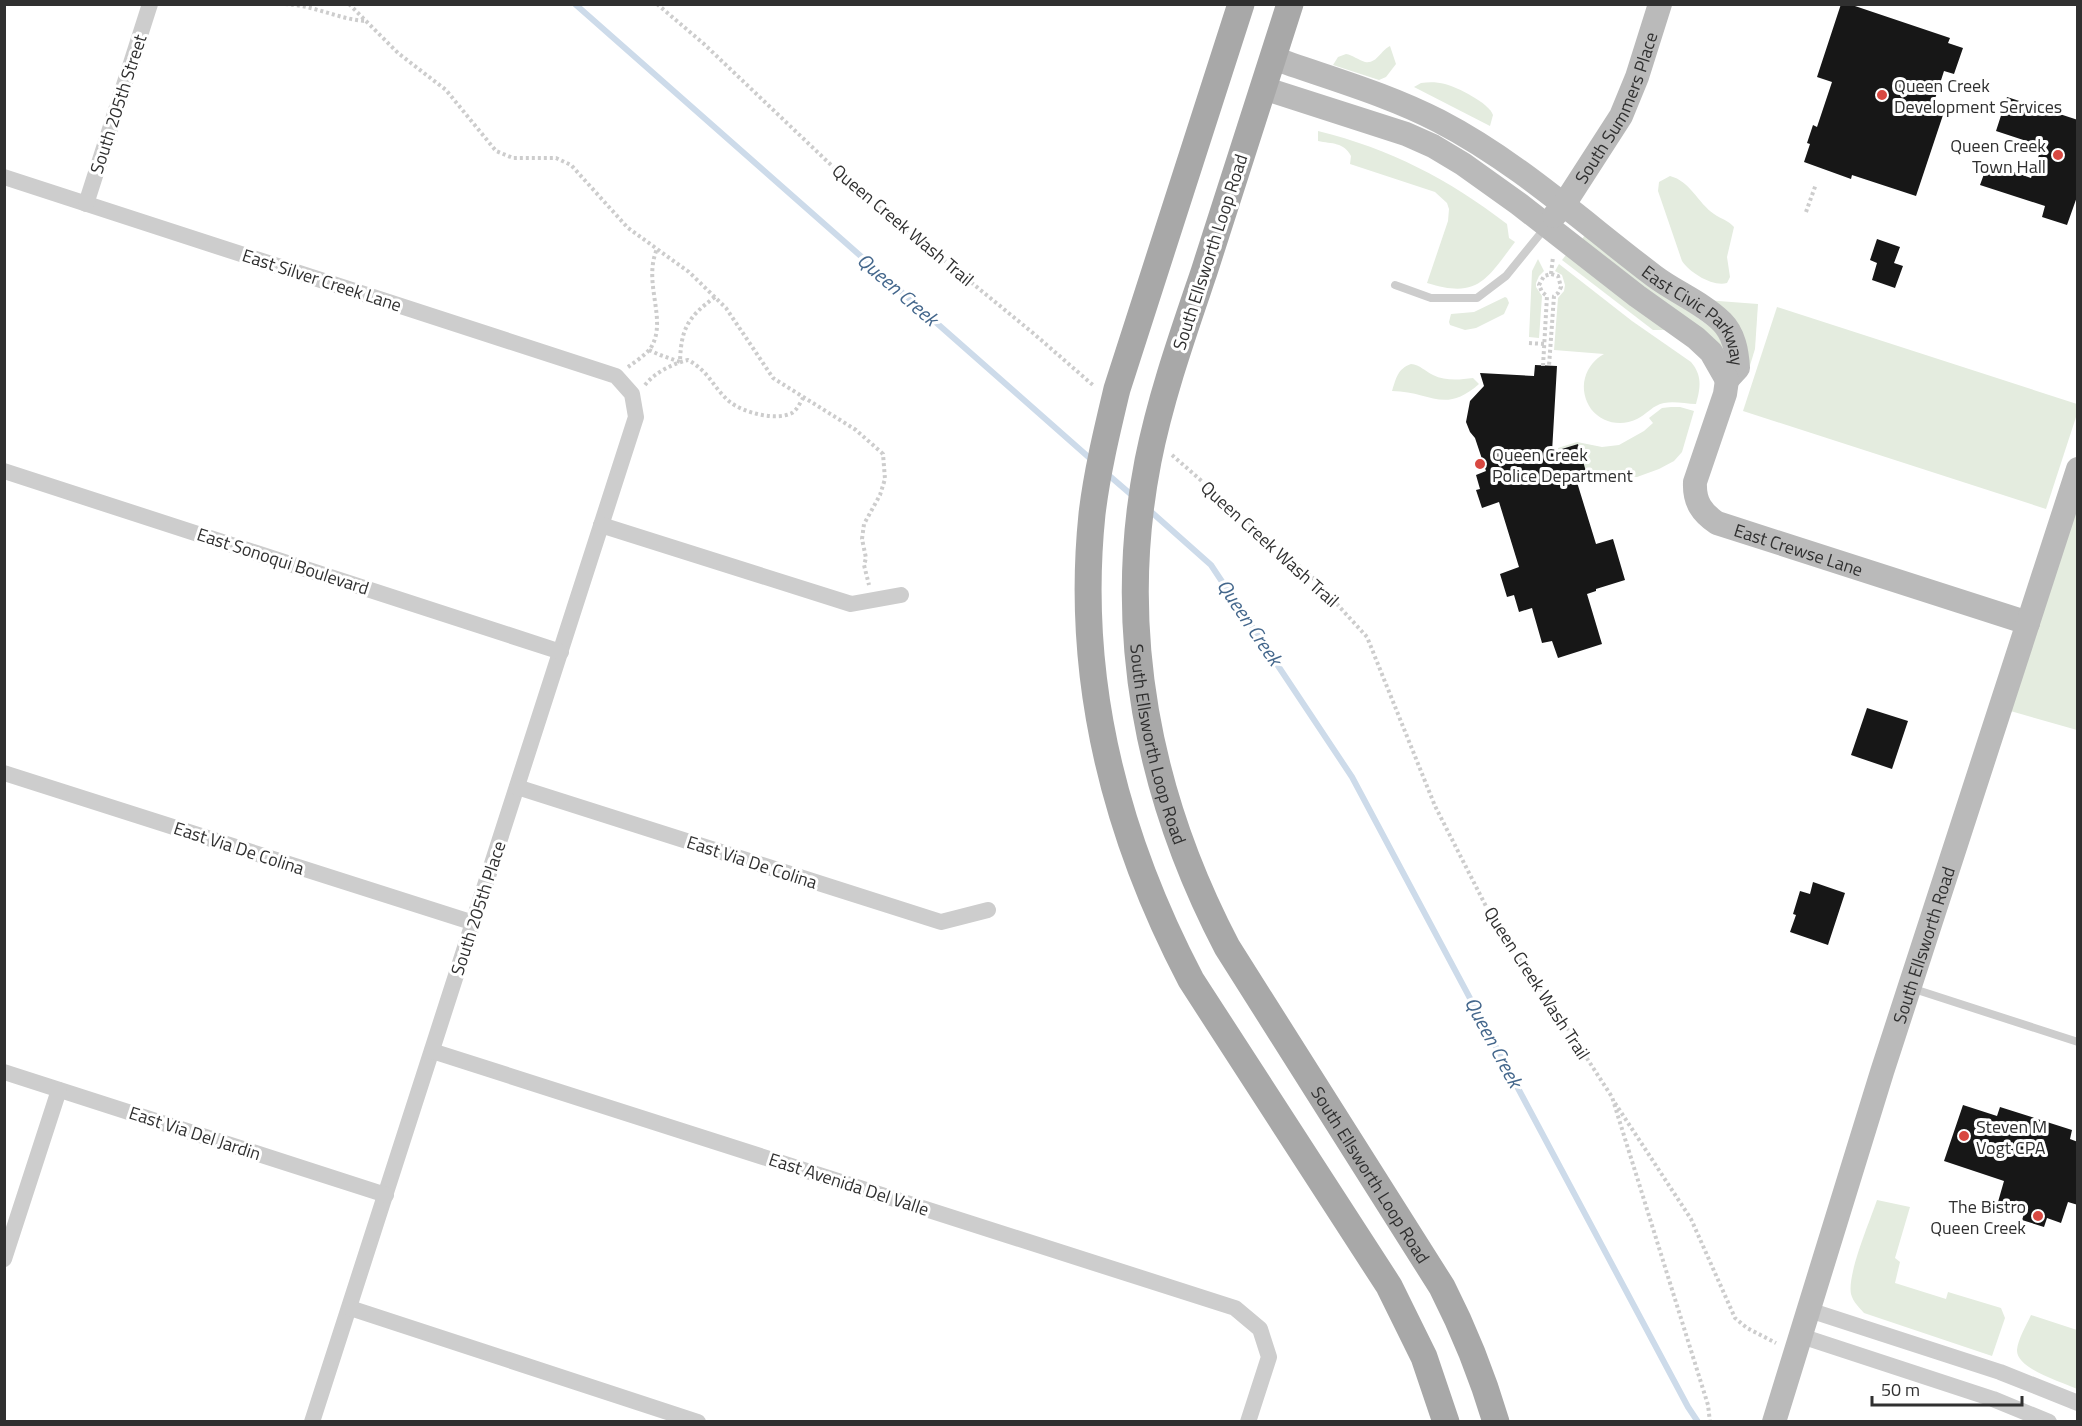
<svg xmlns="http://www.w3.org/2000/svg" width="2082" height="1426" viewBox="0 0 2082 1426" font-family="'Titillium Web',sans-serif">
<rect width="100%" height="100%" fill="#fff"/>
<!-- green -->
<g fill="#e4ecdf">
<path d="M1390,46L1396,64L1386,77L1379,80L1333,65L1338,57L1346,54C1353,55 1358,60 1365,62C1377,64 1380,51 1390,46Z"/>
<path d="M1421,83C1429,82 1437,82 1445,84C1457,87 1489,103 1493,115L1490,126L1414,87Z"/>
<path d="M1318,131C1391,149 1448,179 1507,224L1509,238L1515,242C1486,280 1478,299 1427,283L1448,221L1449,209L1447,203L1435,192L1350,164L1351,156C1344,142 1332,144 1318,141Z"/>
<path d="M1670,176C1690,181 1698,203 1714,214C1721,219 1728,220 1734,227L1727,257L1730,277L1727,283C1713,287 1690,273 1682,261L1658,191L1659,182Z"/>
<path d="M1584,236H1586L1717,332L1730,363L1582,240Z"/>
<path d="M1566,255L1667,330H1653L1562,260Z"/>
<path d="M1538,259L1544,271L1539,276L1536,283V287L1542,296L1539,338L1529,337L1532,271Z"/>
<path d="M1559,264L1632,321L1691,362C1702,375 1701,387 1696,404C1686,404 1675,401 1664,403C1653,405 1647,414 1637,419C1621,427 1602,423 1591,409C1585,400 1582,389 1585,378C1588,367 1595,359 1604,354L1554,350L1558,298L1564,291L1565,285L1562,275L1555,271Z"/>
<path d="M1505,297L1507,298L1509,303L1504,314L1476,328L1465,330L1450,325L1449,322L1451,314L1474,312Z"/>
<path d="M1705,300L1758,304L1755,349L1747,375Z"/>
<path d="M1777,307L2077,404V414L2046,509L1743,411Z"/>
<path d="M1411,364C1420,365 1425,371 1433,375C1445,381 1459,380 1473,378L1479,384C1444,415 1430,391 1392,391C1396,379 1397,369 1411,364Z"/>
<path d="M1671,407H1680L1694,411L1682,452L1674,461L1659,469L1637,477L1587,475L1578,444L1558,450V448L1577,442L1602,447L1619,445L1644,431L1653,423L1649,418L1662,408Z"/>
<path d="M2077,468V730L2000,708Z"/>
<path d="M1877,1200L1910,1207L1895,1258L1900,1262L1895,1283L1946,1299L1948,1292L2001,1308L2005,1318L1992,1356L1864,1313C1859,1307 1853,1302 1851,1294C1847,1274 1870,1221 1877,1200Z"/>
<path d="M2031,1315L2077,1330V1389C2062,1382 2016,1369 2017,1350C2018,1339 2026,1326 2031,1315Z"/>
</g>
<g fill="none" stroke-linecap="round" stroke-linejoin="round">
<!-- stream -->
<g stroke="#cddbea" stroke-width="6">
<path d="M575,4L1093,461"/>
<path d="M1105,472L1134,497"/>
<path d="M1148,509L1211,565L1352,777L1688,1407L1698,1422"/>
</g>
</g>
<!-- building -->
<g fill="#171717">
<path d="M1841,4H1849L1950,38L1948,43L1963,48L1954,74L1944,71L1932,108L1944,112L1916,196L1852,175L1851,179L1804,162L1810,144L1807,143L1813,125L1817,127L1832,82L1817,77Z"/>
<path d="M2007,97L2078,120V194L2067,225L2042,217L2045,206L1980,185L1988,163L2031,178L2042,146L1996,131Z"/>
<path d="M1877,239L1900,247L1894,263L1903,266L1895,288L1872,280L1877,263L1870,260Z"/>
<path d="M1535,365L1557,366L1552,452L1578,444L1587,475L1576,479L1596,544L1613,539L1625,580L1596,589V591L1587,594L1602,644L1558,658L1552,641L1542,643L1532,608L1519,612L1514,595L1507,597L1500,574L1519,567L1499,502L1482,508L1476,490L1480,489L1476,475L1486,471L1475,438L1470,432L1466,422L1470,401L1484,386L1480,373L1534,376Z"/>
<path d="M1867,708L1908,721L1892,769L1851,755Z"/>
<path d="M1813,882L1845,893L1828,945L1790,932L1796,915L1793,914L1800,891L1810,894Z"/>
<path d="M1963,1105L1997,1116L2000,1107L2072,1130L2070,1139L2078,1142V1205L2068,1202L2061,1223L2047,1218L2044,1227L2022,1220L2025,1211L1998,1202L2004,1181L1944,1161Z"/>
</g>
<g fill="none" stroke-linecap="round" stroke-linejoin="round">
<!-- path -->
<g stroke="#cdcdcd" stroke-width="4" stroke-dasharray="3 3" stroke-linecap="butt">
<path d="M285,4C313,5 338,19 365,21"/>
<path d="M349,4L398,53L446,90L496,151L513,158H556L571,165L628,228L689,272L726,308L773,378L856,430L883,454L885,479L880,495L864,524L862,539L866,558L864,565L869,585"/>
<path d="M657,4L704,44L851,184L1033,333L1094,386"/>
<path d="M1806,212L1816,184"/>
<path d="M1551,274L1553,257"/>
<path d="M1529,343L1544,344"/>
<path d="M649,350L660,355L680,362C681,328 688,317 715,297"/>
<path d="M1543,366L1547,296L1542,292L1539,285L1544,276L1551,274L1558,276L1561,287L1558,293L1554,296L1549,366"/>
<path d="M628,367C635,362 644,356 650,349C669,321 642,284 657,249"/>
<path d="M645,385C654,373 674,363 688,360C709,371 714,389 730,402C744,413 776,421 792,413C797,410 800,403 803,398"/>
<path d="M1172,455L1314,579L1367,637L1435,806L1495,924L1555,1009L1612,1097L1708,1405L1710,1422"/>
<path d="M1615,1103L1691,1219L1735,1318L1747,1328L1776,1343"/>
</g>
<!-- lane -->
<g stroke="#cdcdcd" stroke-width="8">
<path d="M1395,285L1431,298H1477L1506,276L1545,228"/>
<path d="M1911,988L2078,1042"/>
</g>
<!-- street -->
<g stroke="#cdcdcd" stroke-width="16">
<path d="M4,177L616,376L632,394L636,417L312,1422"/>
<path d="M86,204L150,4"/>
<path d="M4,471L561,652"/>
<path d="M601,525L851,604L901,595"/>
<path d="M4,773L474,923"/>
<path d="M517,787L941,922L988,910"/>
<path d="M432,1051L1235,1308L1260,1329L1269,1357L1248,1422"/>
<path d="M4,1072L386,1195"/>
<path d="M4,1259L59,1090"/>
<path d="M350,1308L698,1422"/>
<path d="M1809,1310L2000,1372L2078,1403"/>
<path d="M1801,1336L1993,1399L2049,1422"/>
</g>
<!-- secondary -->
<g stroke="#bababa" stroke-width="24">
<path id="s1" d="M1273,58C1329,78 1387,94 1439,121C1518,162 1584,223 1654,276C1675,292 1703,303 1722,322C1734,334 1737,351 1738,368L1727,380"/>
<path d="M1263,88L1406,134L1433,146L1463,164L1519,204L1637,296L1696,338L1711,352L1727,380"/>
<path id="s2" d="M1554,216L1563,206L1621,116L1637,77L1660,4"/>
<path id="s3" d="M1727,380L1725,394L1695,482C1694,502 1702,513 1717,523L2028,623"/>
<path id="s4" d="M1774,1422L1882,1072L2078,469"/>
</g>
<!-- primary -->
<g stroke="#a8a8a8" stroke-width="27">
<path d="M1241,4L1117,389C1107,431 1097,472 1092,514C1075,678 1115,835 1191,980L1389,1286L1424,1357L1446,1422"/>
<path id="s5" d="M1290,4C1262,94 1232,183 1204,272C1183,334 1161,396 1148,461C1115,630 1148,796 1227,947L1442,1287C1464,1330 1482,1375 1496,1422"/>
</g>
</g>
<!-- markers -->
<g fill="#d84841" stroke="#fff" stroke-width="2">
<circle cx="1882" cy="95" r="6"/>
<circle cx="2058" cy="155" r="6"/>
<circle cx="1480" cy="464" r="6"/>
<circle cx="1964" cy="1136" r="6"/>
<circle cx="2038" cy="1216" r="6"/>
</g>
<g text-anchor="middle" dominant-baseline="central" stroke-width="6" stroke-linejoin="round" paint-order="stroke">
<!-- poi labels -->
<g font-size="18" fill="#303030" stroke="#fff" text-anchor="start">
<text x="1894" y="85">Queen Creek<tspan x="1894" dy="21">Development Services</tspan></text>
<text x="2046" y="145" text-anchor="end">Queen Creek<tspan x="2046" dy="21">Town Hall</tspan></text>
<text x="1492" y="454">Queen Creek<tspan x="1492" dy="21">Police Department</tspan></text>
<text x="1976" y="1126">Steven M<tspan x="1976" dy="21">Vogt CPA</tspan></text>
<text x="2026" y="1206" text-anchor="end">The Bistro<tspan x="2026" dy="21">Queen Creek</tspan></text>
</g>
<!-- street labels -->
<g font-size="18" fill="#303030" stroke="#fff">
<text transform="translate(118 104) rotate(-72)">South 205th Street</text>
<text stroke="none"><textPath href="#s2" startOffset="126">South Summers Place</textPath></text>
<text transform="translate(903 225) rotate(40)">Queen Creek Wash Trail</text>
<text transform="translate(1210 252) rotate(-72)">South Ellsworth Loop Road</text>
<text transform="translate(322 280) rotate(18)">East Silver Creek Lane</text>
<text stroke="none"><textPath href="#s1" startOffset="502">East Civic Parkway</textPath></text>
<text transform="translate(1270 544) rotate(42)">Queen Creek Wash Trail</text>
<text stroke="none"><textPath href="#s3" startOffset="242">East Crewse Lane</textPath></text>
<text transform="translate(283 561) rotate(18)">East Sonoqui Boulevard</text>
<text stroke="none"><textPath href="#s5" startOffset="765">South Ellsworth Loop Road</textPath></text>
<text transform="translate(239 848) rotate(18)">East Via De Colina</text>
<text transform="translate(752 862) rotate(18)">East Via De Colina</text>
<text transform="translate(478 908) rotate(-72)">South 205th Place</text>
<text stroke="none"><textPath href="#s4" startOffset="500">South Ellsworth Road</textPath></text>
<text transform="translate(1537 983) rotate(57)">Queen Creek Wash Trail</text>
<text transform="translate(195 1133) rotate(18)">East Via Del Jardin</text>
<text stroke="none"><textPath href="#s5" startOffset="1250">South Ellsworth Loop Road</textPath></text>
<text transform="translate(849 1184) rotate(18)">East Avenida Del Valle</text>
</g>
<!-- water labels -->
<g font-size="20" font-style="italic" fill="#44678c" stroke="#fff">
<text transform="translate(898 289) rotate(41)">Queen Creek</text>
<text transform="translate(1250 622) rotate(56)">Queen Creek</text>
<text transform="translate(1494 1042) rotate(62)">Queen Creek</text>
</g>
</g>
<!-- border -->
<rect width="2082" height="1426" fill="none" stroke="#303030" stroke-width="12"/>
<!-- scale -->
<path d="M1872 1396v9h150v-9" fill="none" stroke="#303030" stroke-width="3"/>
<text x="1881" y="1396" font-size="18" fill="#303030" stroke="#ffffff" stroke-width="4.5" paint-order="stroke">50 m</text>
</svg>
